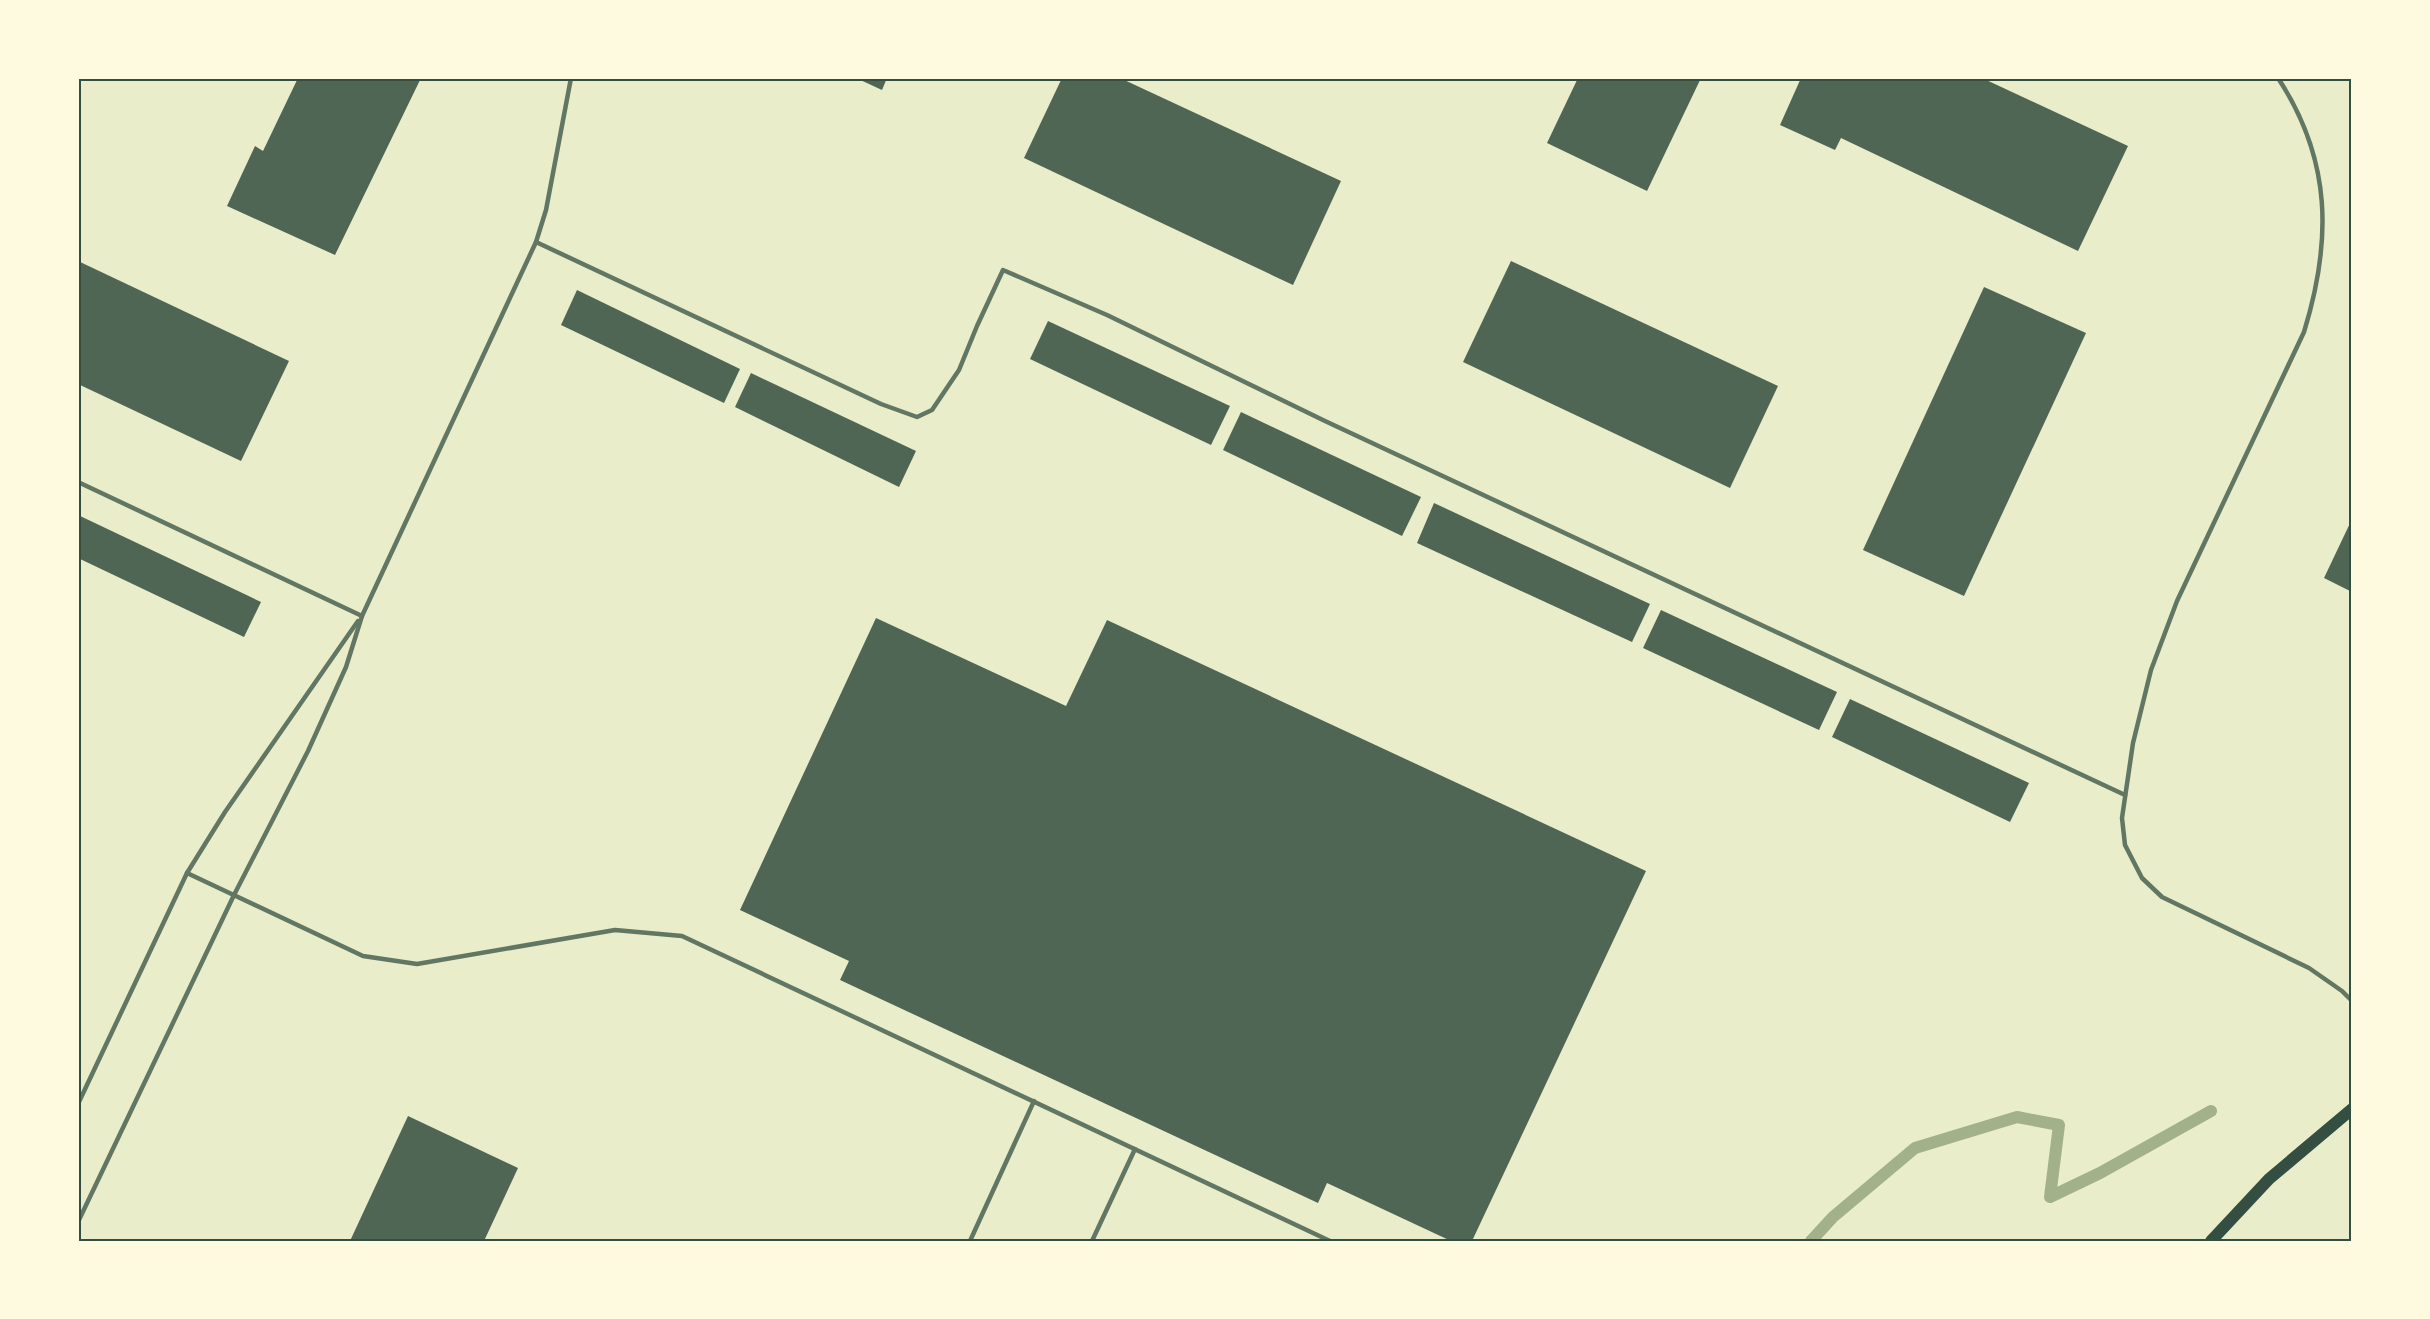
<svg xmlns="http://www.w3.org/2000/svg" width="2430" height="1319" viewBox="0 0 2430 1319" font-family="Manrope,sans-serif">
<rect width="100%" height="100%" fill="#e9edc9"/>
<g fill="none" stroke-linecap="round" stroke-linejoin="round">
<!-- stream -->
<path stroke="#a3b18a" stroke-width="12" d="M1811,1241L1833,1217L1915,1148L2017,1117L2059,1125L2050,1197L2100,1173L2211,1111"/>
</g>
<!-- building -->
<g fill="#4f6655">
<path d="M298,78H421L335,255L227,206L255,146L263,151Z"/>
<path d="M856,78H887L882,90Z"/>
<path d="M1062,78H1120L1341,181L1293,285L1024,158Z"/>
<path d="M1578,78H1701L1647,191L1547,143Z"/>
<path d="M1801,78H1982L2128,146L2078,251L1841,138L1835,150L1780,125Z"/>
<path d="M78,261L289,361L241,461L78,384Z"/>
<path d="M1511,261L1778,386L1730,488L1463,362Z"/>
<path d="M1984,287L2086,333L1964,596L1863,550Z"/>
<path d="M577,290L740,369L724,403L561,325Z"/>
<path d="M1048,321L1230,406L1211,445L1030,359Z"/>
<path d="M751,373L916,451L899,487L735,407Z"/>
<path d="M1241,412L1421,497L1402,536L1223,450Z"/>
<path d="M1434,503L1650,604L1632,642L1417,543Z"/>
<path d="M78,515L261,602L244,637L78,558Z"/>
<path d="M2352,519V592L2324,578Z"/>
<path d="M1661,610L1837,692L1819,730L1643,648Z"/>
<path d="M876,618L1066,706L1107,620L1646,871L1472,1241H1451L1327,1183L1318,1203L840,980L849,961L740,910Z"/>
<path d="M1850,699L2029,783L2010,822L1832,737Z"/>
<path d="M408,1116L518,1168L484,1241H350Z"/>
</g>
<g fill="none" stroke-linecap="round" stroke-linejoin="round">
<!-- service -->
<g stroke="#617663" stroke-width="4.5">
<path d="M2278,78C2332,160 2332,241 2304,332L2177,601L2151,670L2133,743L2122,818L2125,845L2142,878L2162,897L2309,968L2342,991L2352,1001"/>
<path d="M536,242L881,404L917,417L932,410L959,370L977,326L1003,270L1107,315L1325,421L2125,795"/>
<path d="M78,482L362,616"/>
<path d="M187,873L363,956L417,964L615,930L682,936L1330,1241"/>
<path d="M78,1104L187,873L225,812L358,621"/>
<path d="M78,1222L234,895L308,751L346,667L362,616L536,242L546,210L571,78"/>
<path d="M970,1241L1034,1101"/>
<path d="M1092,1241L1135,1149"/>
</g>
<!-- secondary -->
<path stroke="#344e41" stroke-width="12" d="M2211,1241L2269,1179L2352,1109"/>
</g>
<!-- border -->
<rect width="2430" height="1319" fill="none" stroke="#fefae0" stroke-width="159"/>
<rect x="80" y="80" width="2270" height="1160" fill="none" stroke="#344e41" stroke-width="2"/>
</svg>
